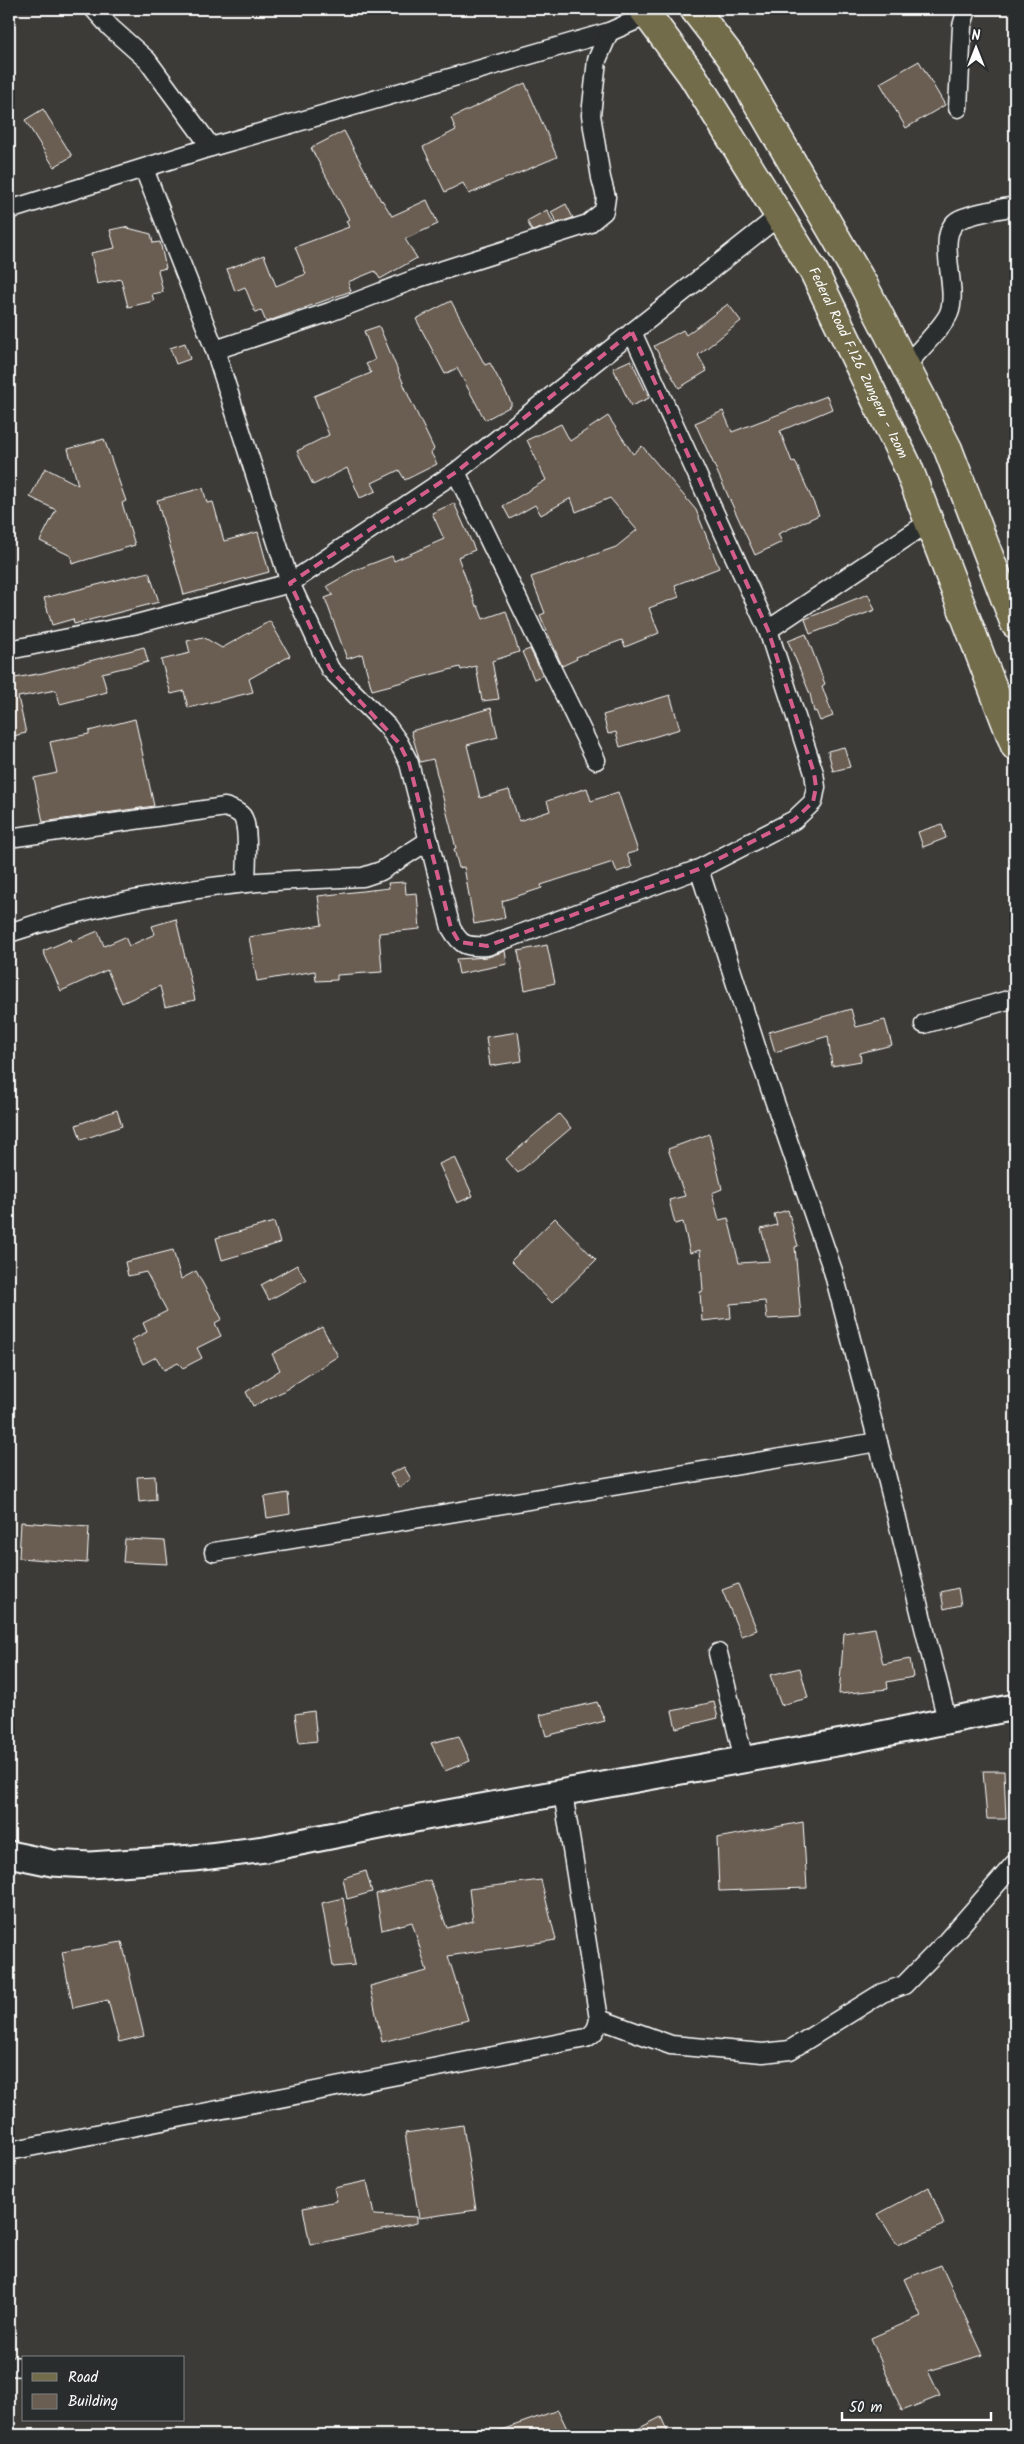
<svg xmlns="http://www.w3.org/2000/svg" width="1024" height="2444" viewBox="0 0 1024 2444" font-family="Kalam,sans-serif">
<rect width="100%" height="100%" fill="#3d3b38"/>
<filter id="ink" filterUnits="userSpaceOnUse"><feTurbulence type="fractalNoise" baseFrequency=".02" numOctaves="2"/><feDisplacementMap in="SourceGraphic" scale="10" xChannelSelector="R" yChannelSelector="G"/><feConvolveMatrix kernelMatrix="1 2 1 2 8 2 1 2 1" color-interpolation-filters="sRGB"/></filter>
<g filter="url(#ink)">
<!-- building -->
<g fill="#6a5d51" stroke="#fff">
<path d="M919,61L945,105L906,128L880,83Z"/>
<path d="M525,83L557,157L469,194L463,183L445,192L423,147L456,130L451,118Z"/>
<path d="M43,109L72,156L54,167L25,120Z"/>
<path d="M344,131L381,201L382,200L392,216L427,200L438,224L405,239L417,258L380,279L375,271L348,282L351,291L266,322L261,310L255,312L245,287L235,291L227,269L264,255L276,286L306,274L295,247L349,227L346,221L349,219L311,148Z"/>
<path d="M566,204L573,218L557,223L551,212Z"/>
<path d="M547,210L554,224L532,231L527,221Z"/>
<path d="M124,227L151,234L153,243L160,242L166,268L158,270L163,292L152,294L154,301L128,307L121,279L97,284L91,253L115,248L110,230Z"/>
<path d="M451,301L485,365L490,363L511,402V406L485,420L457,368L445,374L416,319Z"/>
<path d="M728,304L741,321L698,355L707,371L679,388L654,346L683,330L686,335Z"/>
<path d="M379,326L410,399L434,449L431,453L437,464L405,480L399,470L372,483L376,491L360,498L347,468L313,485L297,451L329,435L314,396L371,373L366,364L375,360L364,331Z"/>
<path d="M185,343L190,359L176,364L170,348Z"/>
<path d="M631,360L649,398L631,406L613,368Z"/>
<path d="M827,396L832,409L780,431L792,462L795,461L819,515L778,534L782,542L755,555L695,423L723,411L732,432Z"/>
<path d="M608,416L633,454L642,446L696,510L719,568L675,585L679,597L649,608L659,633L625,647L622,640L576,657L577,659L562,666L540,615L545,613L531,577L616,547L637,530L610,498L576,512L571,498L541,515L535,505L510,519L503,506L546,480L527,440L561,424L570,441Z"/>
<path d="M104,439L126,501L122,503L135,545L72,564L71,556L40,541L56,510L30,497L45,468L78,485L68,449Z"/>
<path d="M203,488L207,503L213,502L224,541L258,532L269,572L184,595L157,500Z"/>
<path d="M454,503L475,550L458,557L476,606H478L483,619L506,611L519,652L492,661L499,699L482,701L476,666L461,670L460,667L372,690L362,654L347,659L325,598L333,595L327,586L355,570L392,556L394,561L444,539L432,513Z"/>
<path d="M149,572L159,602L74,624L73,619L52,625L44,598Z"/>
<path d="M868,594L875,610L810,634L805,619Z"/>
<path d="M270,621L290,656L249,679L253,692L188,708L184,691L171,694L161,660L190,653L187,641L203,637L222,648Z"/>
<path d="M806,634L825,684L822,686L833,716L820,721L816,711L814,712L810,694L788,641Z"/>
<path d="M144,647L148,662L102,673L107,692L60,704L56,690L18,697L26,733L9,737V679L43,673Z"/>
<path d="M530,649L543,675L534,679L522,652Z"/>
<path d="M670,695L680,729L620,747L616,732L608,734L603,715Z"/>
<path d="M491,708L498,737L467,745L480,798L509,790L519,821L550,811L547,801L587,788L591,801L618,792L638,851L627,854L632,867L617,872L613,862L541,885L542,888L502,901L505,918L474,924L464,867L459,868L454,849L456,848L433,759L420,762L411,731Z"/>
<path d="M135,719L154,806L43,822L34,778L57,773L50,742L89,734V731Z"/>
<path d="M844,747L850,767L833,771L828,751Z"/>
<path d="M942,824L946,838L923,847L918,832Z"/>
<path d="M405,882L406,894L417,893L420,929L379,933L382,972L337,975V980L316,981L315,971L257,981L249,937L322,925L318,896L389,888L388,883Z"/>
<path d="M176,919L195,1000L165,1007L160,986L122,1003L107,970L61,991L43,951L71,939L72,942L98,931L104,946L125,937L129,946L155,934L152,926Z"/>
<path d="M547,945L555,983L525,990L518,951Z"/>
<path d="M505,951L507,964L459,974L456,959L488,957Z"/>
<path d="M851,1009L856,1027L885,1020L892,1045L860,1053L861,1061L832,1066L828,1036L775,1052L769,1032Z"/>
<path d="M518,1032L522,1061L490,1066L486,1037Z"/>
<path d="M117,1110L122,1126L81,1140L76,1125Z"/>
<path d="M559,1114L571,1128L518,1173L506,1159Z"/>
<path d="M709,1134L722,1189L712,1193L719,1220L728,1218L739,1263L770,1261L761,1229L777,1225L774,1214L788,1210L798,1246L795,1247L801,1317L767,1319L765,1301L730,1304L731,1318L702,1321L700,1292L703,1291L700,1250L690,1253L683,1222L675,1224L669,1200L685,1196L668,1149Z"/>
<path d="M455,1157L473,1196L457,1203L439,1164Z"/>
<path d="M555,1218L596,1260L552,1303L511,1261Z"/>
<path d="M274,1222L280,1243L222,1260L216,1238Z"/>
<path d="M173,1250L181,1279L196,1271L222,1319L215,1323L221,1336L197,1348L202,1358L183,1368L178,1363L164,1370L156,1357L143,1364L131,1340L147,1332L143,1323L167,1311L146,1272L128,1276L125,1262Z"/>
<path d="M297,1265L306,1280L269,1300L261,1285Z"/>
<path d="M322,1327L338,1356L282,1392L253,1406L246,1392L280,1370L272,1354Z"/>
<path d="M404,1467L411,1479L399,1488L390,1474Z"/>
<path d="M155,1476L156,1500L139,1502L137,1477Z"/>
<path d="M288,1493L290,1514L267,1518L264,1497Z"/>
<path d="M21,1522L89,1527L87,1563L19,1558Z"/>
<path d="M125,1539L165,1541L168,1564L123,1562Z"/>
<path d="M738,1584L757,1630L741,1636L722,1590Z"/>
<path d="M958,1588L961,1605L944,1609L941,1592Z"/>
<path d="M875,1628L883,1664L910,1659L913,1677L887,1682L888,1689L839,1694L844,1633Z"/>
<path d="M800,1668L808,1698L781,1705L770,1675Z"/>
<path d="M597,1702L605,1721L546,1736L540,1715Z"/>
<path d="M714,1702L718,1718L676,1728L672,1711Z"/>
<path d="M314,1711L317,1741L299,1743L295,1714Z"/>
<path d="M459,1736L470,1761L445,1771L431,1743Z"/>
<path d="M983,1771H1004L1006,1819H987Z"/>
<path d="M803,1822L807,1888L719,1891L717,1838Z"/>
<path d="M366,1871L372,1892L347,1899L343,1878Z"/>
<path d="M430,1880L447,1928L473,1921L469,1889L541,1880L556,1940L448,1956L468,2020L382,2042L370,1986L427,1971L412,1922L382,1930L376,1894Z"/>
<path d="M343,1898L355,1965L333,1967L322,1903Z"/>
<path d="M122,1942L144,2036L119,2042L108,2000L73,2008L62,1952Z"/>
<path d="M463,2125L476,2210L419,2218L405,2133Z"/>
<path d="M367,2181L374,2215L417,2217V2223L310,2245L303,2208L337,2201L334,2188Z"/>
<path d="M929,2187L944,2225L897,2245L878,2214Z"/>
<path d="M941,2265L983,2355L928,2371L940,2396L902,2411L871,2338L921,2316L904,2279Z"/>
<path d="M558,2410L570,2435H493V2433Z"/>
<path d="M661,2417L669,2435H626Z"/>
</g>
<g fill="none" stroke-linecap="round" stroke-linejoin="round">
<!-- street casing -->
<g stroke="#fff" stroke-width="21">
<g id="street">
<path d="M94,9L111,28L147,60L211,147"/>
<path d="M958,108L962,26L967,9"/>
<path d="M144,169L215,350L290,583L330,669L387,726L399,743L409,763L451,928C461,946 466,947 487,946L699,869L794,820L813,802L816,787L814,773L768,630L632,332"/>
<path d="M9,210L211,147L609,32L648,15"/>
<path d="M215,350L330,312L418,278L588,224L604,211L606,197L601,178L591,115L597,60L609,32"/>
<path d="M906,366C916,353 944,326 949,313C960,286 931,229 963,218C979,212 998,209 1015,206"/>
<path d="M456,472L596,760"/>
<path d="M768,630L929,522"/>
<path d="M9,650L133,625L290,583L456,472L780,215"/>
<path d="M9,838L225,807C231,809 238,811 242,816C250,827 246,869 246,883"/>
<path d="M699,869L760,1059L833,1271L878,1442L947,1720"/>
<path d="M9,933C82,908 168,891 246,883C285,880 324,879 363,877L381,871L428,841"/>
<path d="M924,1024L1015,998"/>
<path d="M214,1552L878,1442"/>
<path d="M718,1653L744,1760"/>
<path d="M599,2019L671,2045L763,2053L790,2050L882,1993L904,1985L945,1943L1015,1863"/>
<path d="M9,2151L586,2038C595,2033 597,2029 599,2019L563,1793"/>
<path d="M9,2366L24,2367"/>
</g>
</g>
<!-- secondary casing -->
<g stroke="#fff" stroke-width="29">
<path id="secondary" d="M9,1854L52,1863L90,1865L194,1858L265,1849L420,1818L842,1742L1015,1707"/>
</g>
<!-- primary casing -->
<g stroke="#fff" stroke-width="31">
<g id="primary">
<path id="s1" d="M643,9L692,75L814,272L908,467L1015,746"/>
<path d="M694,9L731,57L863,284L948,449L1015,624"/>
</g>
</g>
<!-- street -->
<use href="#street" stroke="#2a2d2e" stroke-width="18"/>
<!-- secondary -->
<use href="#secondary" stroke="#2a2d2e" stroke-width="25"/>
<!-- primary -->
<use href="#primary" stroke="#726c4b" stroke-width="28"/>
</g>
</g>
<!-- marked area -->
<path fill="none" stroke="#d45d8c" stroke-width="4" stroke-dasharray="10 6" stroke-linejoin="round" d="M632,332L768,630L814,773L816,787L813,802L794,820L699,869L487,946L459,942L451,928L409,763L399,743L330,669L290,583L456,472Z"/>
<g text-anchor="middle" dominant-baseline="central" stroke-width="4.5" stroke-linejoin="round" paint-order="stroke">
<!-- street labels -->
<g font-size="14" fill="#fff" stroke="#2a2d2e">
<text stroke="none"><textPath href="#s1" startOffset="415">Federal Road F.126 Zungeru - Izom</textPath></text>
</g>
</g>
<!-- margin -->
<rect width="1024" height="2444" fill="none" stroke="#2a2d2e" stroke-width="30"/>
<rect x="15" y="15" width="994" height="2414" fill="none" stroke="#fff" stroke-width="2" filter="url(#ink)"/>
<!-- legend -->
<rect x="22" y="2356" width="162" height="65" fill="#2a2d2e" stroke="#7f8182"/>
<rect x="32" y="2373" width="25" height="8" fill="#726c4b" stroke="#7f8182"/>
<text x="68" y="2382" font-size="15" fill="#ffffff">Road</text>
<rect x="32" y="2394" width="25" height="15" fill="#6a5d51" stroke="#7f8182"/>
<text x="68" y="2406" font-size="15" fill="#ffffff">Building</text>
<!-- north arrow -->
<g transform="translate(976 48)" stroke="#2a2d2e" stroke-width="4" paint-order="stroke">
<path d="M0-4L9 19L0 12L-9 19Z" fill="#ffffff"/>
<text y="-8" font-size="14" font-weight="bold" text-anchor="middle" fill="#ffffff">N</text>
</g>
<!-- scale -->
<path d="M842 2412v8h149v-8" fill="none" stroke="#ffffff" stroke-width="2.5"/>
<text x="849" y="2412" font-size="15" fill="#ffffff" stroke="#2a2d2e" stroke-width="4" paint-order="stroke">50 m</text>
</svg>
